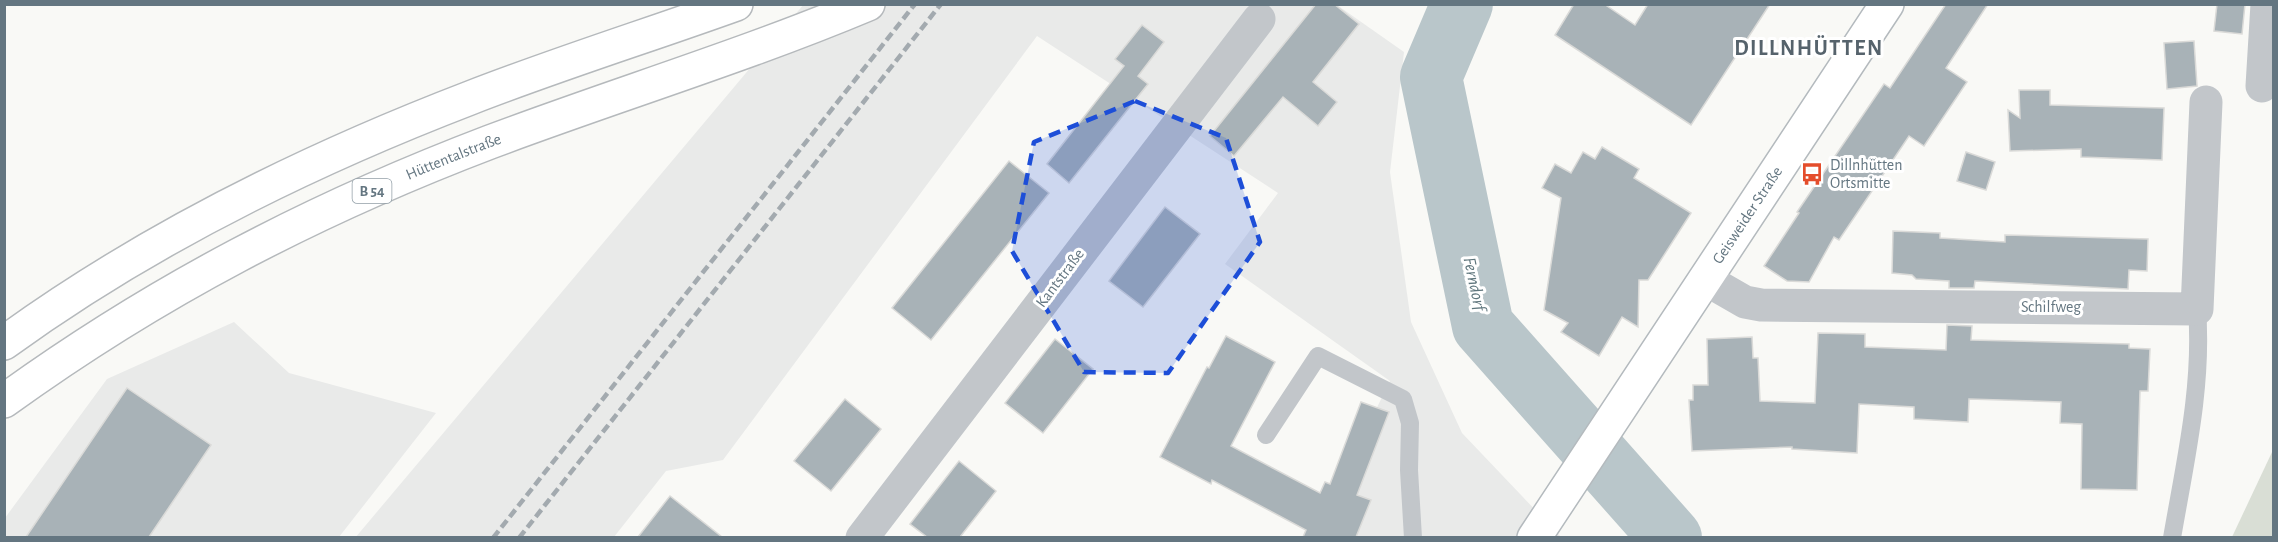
<svg xmlns="http://www.w3.org/2000/svg" width="2278" height="542" viewBox="0 0 2278 542" font-family="'Alegreya Sans',sans-serif">
<rect width="100%" height="100%" fill="#f9f9f6"/>
<!-- built -->
<g fill="#e9eae9">
<path d="M804,4L1337,5L1404,52L1390,172L1411,322L1462,433L1561,537H1313L1390,381L1225,264L1278,193L1037,36L723,460L666,471L614,537L355,538Z"/>
<path d="M234,322L289,373L436,413L339,537L5,538V518L107,379Z"/>
</g>
<!-- green -->
<path fill="#d9ded5" d="M2273,450V537H2232Z"/>
<g fill="none" stroke-linecap="round" stroke-linejoin="round">
<!-- river -->
<path stroke="#b9c6ca" stroke-width="62" d="M1462,4L1431,77L1483,326L1671,538"/>
</g>
<!-- building -->
<g fill="#a8b2b7" stroke="#dadad8" stroke-width="1.5">
<path d="M1316,4H1334L1359,24L1313,82L1337,102L1318,126L1283,97L1234,156L1210,136Z"/>
<path d="M1574,4H1604L1635,25L1648,4H1770L1691,125L1555,35Z"/>
<path d="M1946,4H1988L1946,68L1967,82L1924,146L1909,136L1839,240L1834,237L1809,282L1787,281L1764,266L1799,213L1797,212L1884,84L1890,88Z"/>
<path d="M2217,4H2245L2242,34L2214,31Z"/>
<path d="M1142,25L1164,42L1138,76L1148,84L1069,183L1047,164L1124,66L1115,59Z"/>
<path d="M2194,41L2197,86L2167,89L2164,43Z"/>
<path d="M2019,90H2050V105L2164,108L2162,160L2081,157V149L2010,151L2008,110L2020,118Z"/>
<path d="M1602,147L1639,169L1634,178L1691,213L1648,280H1639L1638,327L1622,317L1599,356L1561,332L1568,323L1544,310L1561,198L1542,188L1555,164L1571,173L1583,152L1595,159Z"/>
<path d="M1966,152L1995,162L1986,190L1957,181Z"/>
<path d="M1009,161L1049,193L931,340L892,308Z"/>
<path d="M1165,207L1200,234L1143,307L1109,281Z"/>
<path d="M1893,231L1940,233V238L2005,242V235L2148,239L2147,271L2129,270L2128,289L1975,281L1974,288H1949V281L1916,279L1912,275L1892,273Z"/>
<path d="M1947,325L1972,326L1971,340L2129,344V348L2150,349L2148,391H2140L2137,490L2081,489L2082,424L2060,423L2061,402L1969,399L1968,422L1914,419V407L1859,404L1857,453L1792,449V447L1692,451L1689,400H1693V385H1708L1707,339L1752,337L1753,358H1758L1760,401L1815,403L1818,333L1865,334V347L1946,350Z"/>
<path d="M1226,336L1275,362L1231,446L1320,493L1325,482L1330,484L1361,402L1389,412L1357,495L1371,500L1356,537H1303L1306,530L1212,480L1211,484L1160,457L1207,367L1209,368Z"/>
<path d="M1055,339L1093,369L1043,433L1005,403Z"/>
<path d="M127,388L211,445L149,537H26Z"/>
<path d="M845,399L881,429L831,491L794,461Z"/>
<path d="M959,461L996,491L960,537H927L910,524Z"/>
<path d="M670,496L722,537H638Z"/>
</g>
<g fill="none" stroke-linecap="round" stroke-linejoin="round">
<!-- secondary casing -->
<g stroke="#b4babe" stroke-width="36">
<g id="secondary">
<path id="s1" d="M1534,538L1887,4"/>
</g>
</g>
<!-- highway casing -->
<g stroke="#b5b9bc" stroke-width="36">
<g id="highway">
<path d="M4,343C147,239 306,161 470,98C557,64 647,36 736,4"/>
<path id="s2" d="M4,401C156,291 314,209 490,142C615,95 744,56 868,4"/>
</g>
</g>
<!-- lane -->
<g stroke="#c2c6ca" stroke-width="18">
<path d="M1266,435L1318,356L1403,399L1410,423L1409,470L1413,538"/>
<path d="M2172,538C2185,462 2203,386 2197,309"/>
</g>
<!-- street -->
<g stroke="#c2c6ca" stroke-width="33">
<path d="M2262,86L2267,4"/>
<path d="M1705,279L1745,302L1761,305L2197,309L2206,102"/>
<path d="M862,538L1259,19"/>
</g>
<!-- secondary -->
<use href="#secondary" stroke="#fff" stroke-width="33"/>
<!-- highway -->
<use href="#highway" stroke="#fff" stroke-width="33"/>
<!-- rail -->
<g stroke="#a3aaaf" stroke-width="4.5" stroke-dasharray="9 4.5" stroke-linecap="butt">
<path d="M493,538L915,4"/>
<path d="M519,538L941,4"/>
</g>
</g>
<!-- marked area -->
<path fill="#1d4ed8" fill-opacity="0.2" stroke="#1d4ed8" stroke-width="4.5" stroke-dasharray="12 8" stroke-linejoin="round" d="M1135,101L1226,138L1260,242L1168,373L1084,372L1012,251L1034,142Z"/>
<!-- icons -->
<defs>
<g id="bus-bare" transform="scale(1.8)"><path d="M-5-6H5V4H4V6H2V4H-2V6H-4V4H-5ZM-3.5-4V0h7V-4ZM-3.5 1.2v1.5H-2V1.2ZM2 1.2v1.5H3.5V1.2Z" fill="#e44d2b" stroke="#fff" stroke-width="2.5" paint-order="stroke"/></g>
</defs>
<g fill-rule="evenodd">
<use href="#bus-bare" x="1812" y="174"/>
</g>
<g text-anchor="middle" dominant-baseline="central" stroke-width="6" stroke-linejoin="round" paint-order="stroke">
<!-- shield labels -->
<rect fill="#fff" stroke="#929fa7" stroke-width="1.5" x="352.5" y="179" width="39" height="24" rx="4.5"/>
<g font-size="15" font-weight="bold" fill="#647681">
<text x="372" y="191">B 54</text>
</g>
<!-- street labels -->
<g font-size="16" fill="#647681" stroke="#fff">
<text stroke="none"><textPath href="#s2" startOffset="513">Hüttentalstraße</textPath></text>
<text stroke="none"><textPath href="#s1" startOffset="387">Geisweider Straße</textPath></text>
<text transform="translate(1060 278) rotate(-53)">Kantstraße</text>
<text x="2051" y="307">Schilfweg</text>
</g>
<!-- poi labels -->
<g font-size="16" fill="#647681" stroke="#fff" text-anchor="start">
<text x="1830" y="165">Dillnhütten<tspan x="1830" dy="18">Ortsmitte</tspan></text>
</g>
<!-- water labels -->
<g font-size="18" font-style="italic" fill="#5e757c" stroke="#fff">
<text transform="translate(1474 284) rotate(78)">Ferndorf</text>
</g>
<!-- district labels -->
<g font-size="22" font-weight="bold" letter-spacing="1.5" fill="#56636c" stroke="#fff">
<text x="1809" y="48">DILLNHÜTTEN</text>
</g>
</g>
<!-- border -->
<rect width="2278" height="542" fill="none" stroke="#647681" stroke-width="12"/>
</svg>
